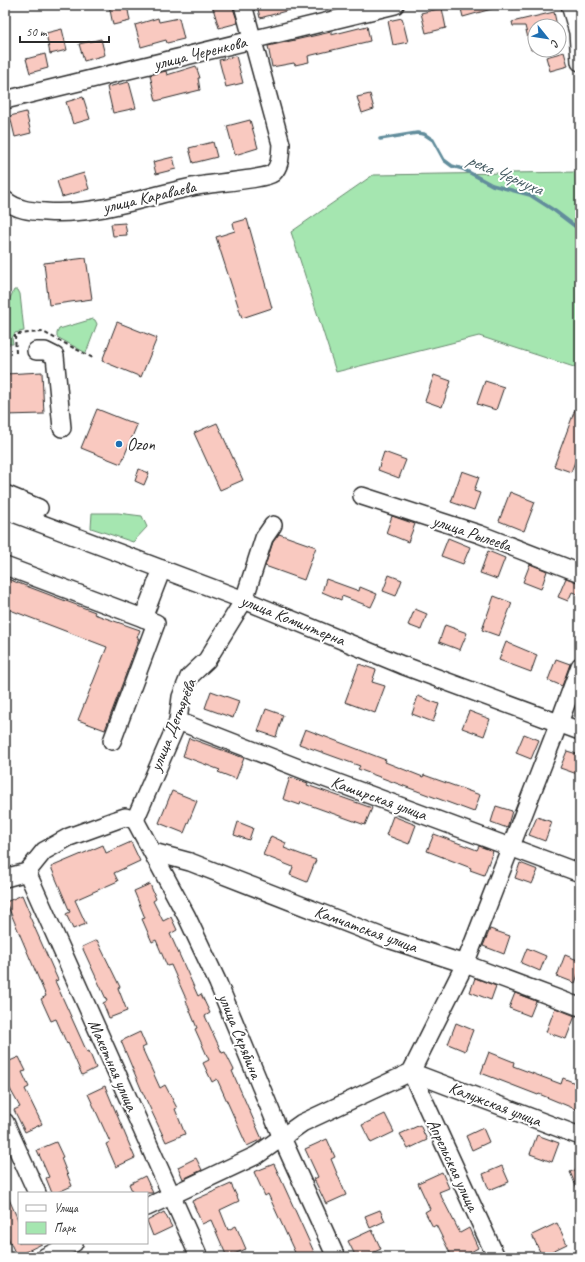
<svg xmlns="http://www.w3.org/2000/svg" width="585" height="1262" viewBox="0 0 585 1262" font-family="Caveat,sans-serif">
<rect width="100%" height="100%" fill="#fff"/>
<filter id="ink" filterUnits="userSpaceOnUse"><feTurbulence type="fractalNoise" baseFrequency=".025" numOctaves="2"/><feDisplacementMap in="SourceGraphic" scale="8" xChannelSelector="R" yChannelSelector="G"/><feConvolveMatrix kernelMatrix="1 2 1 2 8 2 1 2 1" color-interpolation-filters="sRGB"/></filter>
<g filter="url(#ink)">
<!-- green -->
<g fill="#a5e6b0" stroke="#68886e">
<path d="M580,172V369L479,336L336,372L291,232L373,175Z"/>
<path d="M14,290H18L20,294L24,331L15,333L12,338L13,344H5V308Z"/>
<path d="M93,319L95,320L97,324L86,353L57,337V333L59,329Z"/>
<path d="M92,513H118L142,516L147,527L133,542L91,528Z"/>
</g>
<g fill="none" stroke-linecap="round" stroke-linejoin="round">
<!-- stream -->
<path stroke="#628d9c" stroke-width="3.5" d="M380,139L417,133L424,134L433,140L444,160L452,166L463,169L492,185L530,195L555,211L580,230"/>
</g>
<!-- building -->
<g fill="#f9c9c0" stroke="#2b2b2b">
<path d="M109,5H127L130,21L113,25Z"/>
<path d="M212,5H232L238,23L219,28Z"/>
<path d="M257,5H296L297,8L260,18Z"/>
<path d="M460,5H495V8L463,17Z"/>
<path d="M442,8L446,28L426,33L421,13Z"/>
<path d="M554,12L557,26H535V50H531L525,26H513L512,22Z"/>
<path d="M158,18L159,22L179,18L184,39L167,43L166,40L141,47L135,25Z"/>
<path d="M402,18L408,42L393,45L388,21Z"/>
<path d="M367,26L370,41L308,56L309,62L295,65L294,63L272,67L268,46L331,32V35Z"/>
<path d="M62,29L67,50L50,54L46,33Z"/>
<path d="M101,39L105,55L84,61L79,44Z"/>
<path d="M564,52L568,66L550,71L546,57Z"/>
<path d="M45,54L48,68L30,73L26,59Z"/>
<path d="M236,56L243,83L226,87L219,60Z"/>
<path d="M196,66L200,78H198L200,90L156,101L150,75L166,71L167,75Z"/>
<path d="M129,82L136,108L113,113L107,87Z"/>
<path d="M370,94L374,109L362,113L357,97Z"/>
<path d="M83,97L90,119L73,124L66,102Z"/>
<path d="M26,112L31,133L15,137L10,116Z"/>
<path d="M250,120L258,148L235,155L227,126Z"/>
<path d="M213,142L217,157L193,163L189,148Z"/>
<path d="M173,157L176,169L156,174L153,162Z"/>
<path d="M84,173L89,189L62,197L57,181Z"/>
<path d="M247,219L272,308L242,318L216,237L235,231L233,223Z"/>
<path d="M125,223L127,235L113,236L111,224Z"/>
<path d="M86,258L92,299L49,305L44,263Z"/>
<path d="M117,322L157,338L141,377L102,361Z"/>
<path d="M42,372L44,414L5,415V374Z"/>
<path d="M434,375L451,381L442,407L425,401Z"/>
<path d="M485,381L504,387L496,410L477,404Z"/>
<path d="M579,399L580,449L571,472L554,466Z"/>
<path d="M97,409L137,425L121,464L81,448Z"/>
<path d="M217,423L243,480L220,490L194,433Z"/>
<path d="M384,452L406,460L399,478L378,470Z"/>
<path d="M139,469L149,473L144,485L135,481Z"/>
<path d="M462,471L479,477L474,491L480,493L474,510L451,502Z"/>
<path d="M510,492L535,502L524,531L499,521Z"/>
<path d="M392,516L415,524L408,542L386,533Z"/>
<path d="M279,534L316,547L304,580L265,566L273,542Z"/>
<path d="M448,538L470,547L463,564L441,556Z"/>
<path d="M488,551L505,558L497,579L480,573Z"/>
<path d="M530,564L547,571L541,589L523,582Z"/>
<path d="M389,575L402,580L396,596L383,591Z"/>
<path d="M5,578L95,612L94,614L140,630L137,638H139L126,674L105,730L78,720L107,647L5,608Z"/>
<path d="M566,578L580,583V595L572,592L568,601L558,597Z"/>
<path d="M326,579L359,591L360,587L377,594L371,607L342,596L341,600L322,592Z"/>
<path d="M494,596L512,603L499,636L482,630Z"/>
<path d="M415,609L427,614L421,630L408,625Z"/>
<path d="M445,625L467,633L460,650L439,642Z"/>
<path d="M506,642L537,655L531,672L499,660Z"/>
<path d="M556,659L570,664L562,686L548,680Z"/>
<path d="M359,664L376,670L372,682L385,686L375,713L345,702Z"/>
<path d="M211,691L239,701L233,718L205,708Z"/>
<path d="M418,696L439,704L433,722L412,714Z"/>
<path d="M266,709L283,715L276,737L258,731Z"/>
<path d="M469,711L490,719L484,736L462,728Z"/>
<path d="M305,729L386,760L385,762L423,777L424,775L480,795L474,812L358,769L360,766L299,744Z"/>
<path d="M524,734L539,740L531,759L516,753Z"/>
<path d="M189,738L244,758L236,779L218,772L220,770L183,756Z"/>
<path d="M567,751L580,755V775L560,768Z"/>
<path d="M290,777L308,783L307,785L372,808L365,825L301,802L300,805L283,799Z"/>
<path d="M172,791L197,801L184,833L159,823Z"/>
<path d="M496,806L512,811L507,828L491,822Z"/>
<path d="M393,816L416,825L409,844L386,835Z"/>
<path d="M537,817L552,822L545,841L529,835Z"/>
<path d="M238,822L253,828L249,840L234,835Z"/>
<path d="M434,834L477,850L479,846L493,851L484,875L470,870L471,868L427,851Z"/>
<path d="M271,836L286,843L284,848L316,860L307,882L290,875L293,867L263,855Z"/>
<path d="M131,842L140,861L114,873L118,881L75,900L86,924L73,929L66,914L70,912L51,867L103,845L106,853Z"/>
<path d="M520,863L538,870L532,884L515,878Z"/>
<path d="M150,884L156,899L153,901L163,921L171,917L177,930L170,934L198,996L201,994L210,1013L205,1016L222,1053L225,1052L234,1070L232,1071L262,1139L247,1146L217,1079L212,1082L203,1063L209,1060L195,1029L197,1028L186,1001H187L171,965L167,966L156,940L152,942L142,919L145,918L134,891Z"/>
<path d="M22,895L30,914L29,915L58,980L55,981L87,1052L89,1051L96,1068L82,1075L68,1043L67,1044L56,1019L51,1021L41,999L46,996L6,902Z"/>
<path d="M490,929L510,936L504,954L483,946Z"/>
<path d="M97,940L120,987L118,988L127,1011L109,1018L103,1003L107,1001L82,947Z"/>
<path d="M527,948L546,956L540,971L521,963Z"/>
<path d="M565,955L580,961V969L575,983L557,976Z"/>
<path d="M475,978L496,986L491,1000L470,992Z"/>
<path d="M515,993L536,1001L530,1016L509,1008Z"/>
<path d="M555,1008L575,1016L566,1039L546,1032Z"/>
<path d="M456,1023L473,1030L465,1051L448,1044Z"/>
<path d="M140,1032L146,1046L142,1048L160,1088L165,1085L177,1108L175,1109L185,1134L166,1142L142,1091L121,1041Z"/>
<path d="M489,1052L514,1062L513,1066L561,1084L563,1078L580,1085V1111L539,1094L538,1095L481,1073Z"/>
<path d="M19,1057L26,1071L22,1072L29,1087L25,1089L42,1124L25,1132L14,1110L20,1107L5,1080V1063Z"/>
<path d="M105,1086L135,1158L116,1167L106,1144L110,1142L88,1094Z"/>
<path d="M385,1114L394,1132L371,1143L362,1125Z"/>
<path d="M420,1125L427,1140L408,1149L400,1134Z"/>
<path d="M483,1128L489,1142L472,1150L466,1136Z"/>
<path d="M537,1135L559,1143L552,1162L530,1154Z"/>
<path d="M327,1139L335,1157L331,1159L346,1195L326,1204L314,1179L318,1177L305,1149Z"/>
<path d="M56,1142L63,1157L61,1158L72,1186L56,1193H52L46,1178L49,1177L37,1150Z"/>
<path d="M196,1158L202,1170L183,1179L178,1167Z"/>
<path d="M274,1164L314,1252L303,1257H297L268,1194L265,1196L254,1172Z"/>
<path d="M502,1166L509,1182L489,1190L483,1174Z"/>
<path d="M580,1168V1195L570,1172Z"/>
<path d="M442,1172L449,1188L439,1192L460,1233L469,1228L478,1248L462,1257H452L436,1225L433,1227L425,1212L430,1209L418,1183Z"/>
<path d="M145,1176L153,1193H133L129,1184Z"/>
<path d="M231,1184L239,1201L220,1210L228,1230L236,1226L246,1249L227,1257L211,1220L202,1224L192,1201Z"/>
<path d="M5,1190L19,1222V1243H44L19,1255V1257H17L5,1231Z"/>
<path d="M380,1210L385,1221L370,1228L365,1216Z"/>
<path d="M164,1212L172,1227L153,1236L147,1221Z"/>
<path d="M557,1223L567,1244L542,1256L532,1235Z"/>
<path d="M372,1230L381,1249L363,1257H356L348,1241Z"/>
</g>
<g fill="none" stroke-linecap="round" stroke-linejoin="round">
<!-- minor casing -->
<g stroke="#2b2b2b" stroke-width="20">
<g id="minor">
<path d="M570,5L578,32L580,62"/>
<path d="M5,100L395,5"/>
<path d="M5,200C17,210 30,211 45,212C96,216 143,197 192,187C207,183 264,180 273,173C281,165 280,155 281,144L243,5"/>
<path d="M36,351H45L55,356L62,428"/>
<path d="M5,494L39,508"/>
<path d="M362,496L479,534L580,573"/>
<path d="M5,510L244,600L402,665L580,731"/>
<path d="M5,566L143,618L162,569"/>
<path d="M178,721L319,776L580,873"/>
<path d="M112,741L156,623L143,618"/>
<path d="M135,820L187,917L218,983L282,1138L336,1257"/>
<path d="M153,852L190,862L385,938L465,964L580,1007"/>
<path d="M27,872L199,1257"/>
<path d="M5,878L27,872L44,851L69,837L116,820L125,817L135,820L178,721L181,697L189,677L207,660L244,600L264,538L273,525"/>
<path d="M411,1072L496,1257"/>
<path d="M411,1072L580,1136"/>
<path d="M5,1122L37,1193"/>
<path d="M147,1207L257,1155L302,1123L411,1072L465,964L559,723L580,666"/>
<path d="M45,1257L74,1243"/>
</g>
</g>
<!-- path -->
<path stroke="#2b2b2b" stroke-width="2" stroke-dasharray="4 3" stroke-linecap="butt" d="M16,353L15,335L17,334L43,332L93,358"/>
<!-- minor -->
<use href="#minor" stroke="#fff" stroke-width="17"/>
</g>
</g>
<!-- markers -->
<circle fill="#1f6fb2" stroke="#fff" stroke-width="1.5" cx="119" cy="444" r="4"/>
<g text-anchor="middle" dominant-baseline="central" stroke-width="4" stroke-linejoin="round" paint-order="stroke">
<!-- street labels -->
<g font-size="17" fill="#2b2b2b" stroke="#fff">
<text transform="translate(200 53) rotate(-14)">улица Черенкова</text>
<text transform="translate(149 197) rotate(-13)">улица Караваева</text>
<text transform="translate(472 533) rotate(19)">улица Рылеева</text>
<text transform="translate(293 620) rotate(22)">улица Коминтерна</text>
<text transform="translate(173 725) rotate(-68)">улица Дегтярёва</text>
<text transform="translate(379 798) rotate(20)">Каширская улица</text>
<text transform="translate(366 929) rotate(20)">Камчатская улица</text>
<text transform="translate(240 1036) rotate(68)">улица Скрябина</text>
<text transform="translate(113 1065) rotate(66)">Макетная улица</text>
<text transform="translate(495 1104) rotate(21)">Калужская улица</text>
<text transform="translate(453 1165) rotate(65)">Апрельская улица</text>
</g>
<!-- poi labels -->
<g font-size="17" fill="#2b2b2b" stroke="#fff" text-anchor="start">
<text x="127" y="444">Ozon</text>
</g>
<!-- water labels -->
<g font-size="18" font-style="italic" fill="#465c63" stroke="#fff">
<text transform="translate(505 174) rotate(23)">река Чернуха</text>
</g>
</g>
<!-- margin -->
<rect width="585" height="1262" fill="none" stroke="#fff" stroke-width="20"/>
<rect x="10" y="10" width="565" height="1242" fill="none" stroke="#2b2b2b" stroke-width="1.5" filter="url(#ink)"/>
<!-- legend -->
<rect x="18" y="1192" width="130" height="52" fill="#ffffff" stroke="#aaaaaa"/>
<rect x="26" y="1205" width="20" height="6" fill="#ffffff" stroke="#aaaaaa"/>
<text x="54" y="1212" font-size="12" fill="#2b2b2b">Улица</text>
<rect x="26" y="1222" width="20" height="12" fill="#a5e6b0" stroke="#aaaaaa"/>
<text x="54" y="1232" font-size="12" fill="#2b2b2b">Парк</text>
<!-- north arrow -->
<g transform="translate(547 38) rotate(120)"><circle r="19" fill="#ffffff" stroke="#aaaaaa"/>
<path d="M0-3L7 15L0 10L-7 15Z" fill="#1f6fb2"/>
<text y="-6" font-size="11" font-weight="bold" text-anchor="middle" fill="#2b2b2b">С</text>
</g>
<!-- scale -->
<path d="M20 36v6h89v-6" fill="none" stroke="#2b2b2b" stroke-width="2"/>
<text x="26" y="36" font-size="12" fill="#2b2b2b" stroke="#ffffff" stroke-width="3" paint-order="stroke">50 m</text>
</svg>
